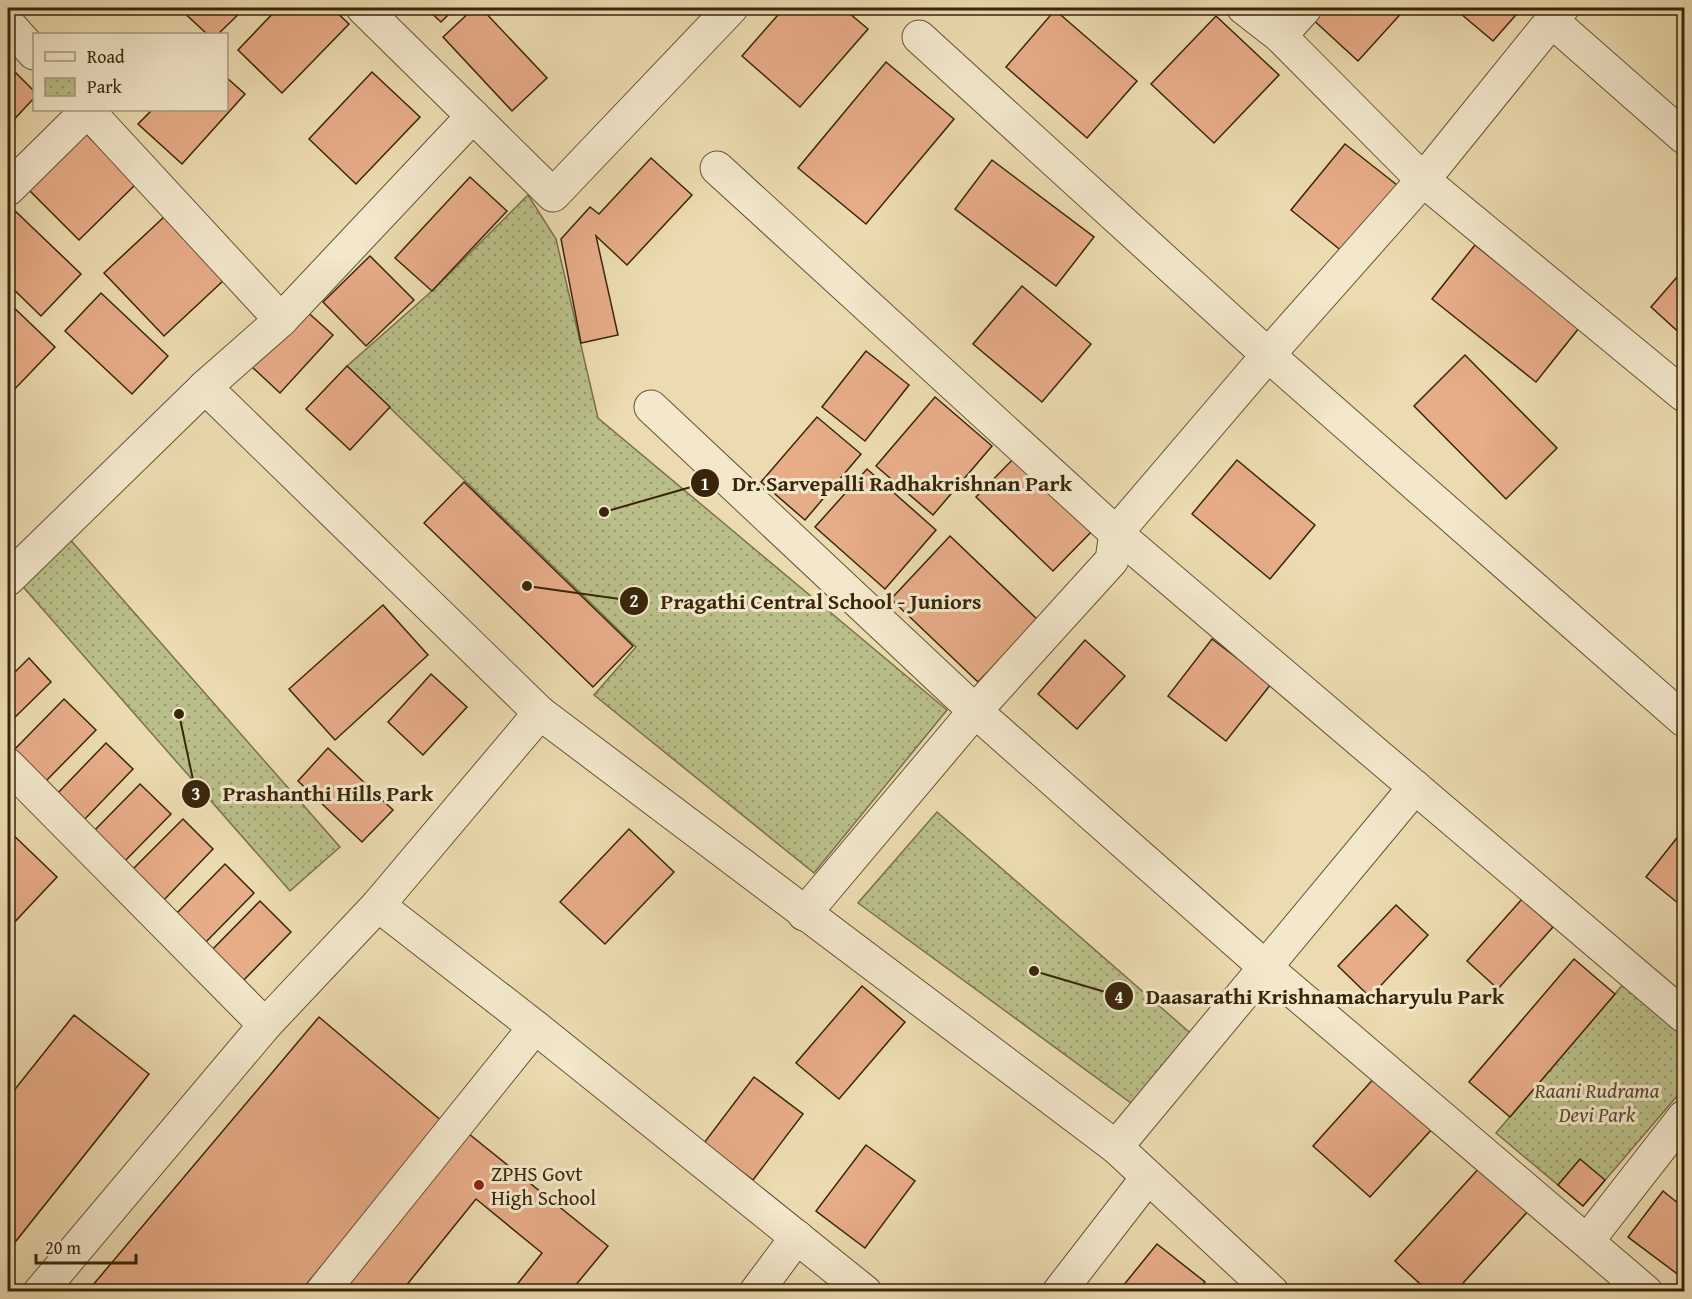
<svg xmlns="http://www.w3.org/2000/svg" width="1692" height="1299" viewBox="0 0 1692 1299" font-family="'Gentium Book Plus',serif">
<defs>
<pattern id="park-dots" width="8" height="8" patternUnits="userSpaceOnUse" patternTransform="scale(1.5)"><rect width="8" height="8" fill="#babf89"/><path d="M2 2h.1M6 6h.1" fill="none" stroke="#989b6e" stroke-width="1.8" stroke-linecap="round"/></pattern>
</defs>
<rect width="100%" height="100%" fill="#ecdbb0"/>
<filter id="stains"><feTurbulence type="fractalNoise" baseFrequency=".00333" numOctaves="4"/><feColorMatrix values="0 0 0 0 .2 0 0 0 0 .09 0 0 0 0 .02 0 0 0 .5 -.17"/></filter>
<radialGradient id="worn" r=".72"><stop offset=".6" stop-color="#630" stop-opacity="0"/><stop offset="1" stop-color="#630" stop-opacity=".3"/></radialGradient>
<!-- park -->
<g fill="url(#park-dots)" stroke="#7a724a" stroke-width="1.5">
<path d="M528,195L556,239L598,418L947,710L814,873L594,695L636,647L347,366L432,291Z"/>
<path d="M67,536L340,847L290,891L18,581Z"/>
<path d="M937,812L1196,1038L1131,1103L858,903Z"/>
<path d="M1625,982L1684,1032V1088L1583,1206L1496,1133Z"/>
</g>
<!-- building -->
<g fill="#e7ac88" stroke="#39260a" stroke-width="1.5">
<path d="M179,8H245L218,34H207Z"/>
<path d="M278,8H332L349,24L282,93L238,50Z"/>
<path d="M426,8H455L441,22Z"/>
<path d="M474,8H481L547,78L512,111L443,37Z"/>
<path d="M784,8H843L868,29L800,107L742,56Z"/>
<path d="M1316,8H1406L1358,61L1309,16Z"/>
<path d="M1454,8H1522L1493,41Z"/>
<path d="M1055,10L1137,81L1087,138L1006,67Z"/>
<path d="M1216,16L1279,75L1214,143L1151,84Z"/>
<path d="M886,62L954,119L866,224L798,168Z"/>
<path d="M8,65L34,91V98L8,126Z"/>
<path d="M372,72L420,117L356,184L309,139Z"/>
<path d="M226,77L245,94L182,164L138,124L152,110H226Z"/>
<path d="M83,131L136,184L79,240L26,187Z"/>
<path d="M1345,144L1397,185L1343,252L1291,210Z"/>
<path d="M651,158L692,195L627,265L596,236L618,335L581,343L561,239L590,207L599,214Z"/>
<path d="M992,160L1094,237L1056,286L955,209Z"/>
<path d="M470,177L507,211L432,291L395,258Z"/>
<path d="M11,207L81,274L41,316L8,284V211Z"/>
<path d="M164,217L224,280L164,336L104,273Z"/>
<path d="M1475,245L1579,328L1536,382L1432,299Z"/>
<path d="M370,256L414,300L366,346L323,302Z"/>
<path d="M1684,269V337L1651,307Z"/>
<path d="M1022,286L1091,344L1042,402L973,344Z"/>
<path d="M101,293L168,356L132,394L65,331Z"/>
<path d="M8,302L55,347L10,394L8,392Z"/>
<path d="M303,308L333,335L280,393L251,366Z"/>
<path d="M866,351L909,385L865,441L822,407Z"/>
<path d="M1465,355L1557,448L1506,499L1414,406Z"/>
<path d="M347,366L390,407L350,450L306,409Z"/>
<path d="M935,397L992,446L933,515L876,466Z"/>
<path d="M817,417L861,454L805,520L761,482Z"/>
<path d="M1019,453L1096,527L1053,571L976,497Z"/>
<path d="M1237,460L1315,525L1270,579L1192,514Z"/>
<path d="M867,469L936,530L885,589L815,527Z"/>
<path d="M464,482L633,646L593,687L424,523Z"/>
<path d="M950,536L1038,620L978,682L891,599Z"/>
<path d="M383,605L428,655L335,740L289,689Z"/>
<path d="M1212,639L1271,684L1226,741L1168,696Z"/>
<path d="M1085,640L1125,676L1077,729L1038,694Z"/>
<path d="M29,658L51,682L8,724V679Z"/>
<path d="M431,674L467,707L423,755L388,722Z"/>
<path d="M64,699L96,730L46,781L14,750Z"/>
<path d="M106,743L133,769L82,822L55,796Z"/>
<path d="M328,748L393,810L362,842L298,781Z"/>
<path d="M140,784L171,814L121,865L90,835Z"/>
<path d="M183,819L213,849L161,903L130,872Z"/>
<path d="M629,829L674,872L605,944L560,902Z"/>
<path d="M1684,829V908L1646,877Z"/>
<path d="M8,830L57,877L8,929Z"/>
<path d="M225,864L254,893L204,944L174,916Z"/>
<path d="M1522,899L1553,927L1498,989L1467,961Z"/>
<path d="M260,901L291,932L237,987L206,956Z"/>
<path d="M1396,905L1428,935L1370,997L1338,966Z"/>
<path d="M1574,959L1615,994L1510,1117L1469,1082Z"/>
<path d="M862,986L905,1022L839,1099L796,1063Z"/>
<path d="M74,1015L149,1074L8,1251V1098Z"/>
<path d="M319,1017L443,1122L300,1292H87Z"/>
<path d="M1376,1076L1433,1128L1370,1197L1313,1146Z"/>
<path d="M754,1077L803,1114L753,1180L704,1143Z"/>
<path d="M469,1134L608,1246L570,1292H511L542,1253L476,1199L401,1292H341Z"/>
<path d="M866,1145L915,1181L865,1248L816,1211Z"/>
<path d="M1580,1159L1605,1180L1583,1206L1558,1185Z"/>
<path d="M1481,1166L1529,1210L1455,1292H1429L1395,1261Z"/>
<path d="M1663,1191L1684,1208V1279L1628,1237Z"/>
<path d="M1157,1244L1205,1282L1198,1292H1118Z"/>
</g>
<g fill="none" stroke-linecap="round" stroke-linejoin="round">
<!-- minor casing -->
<g stroke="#665334" stroke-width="35">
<g id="minor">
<path d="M363,8L553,195L731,8"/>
<path d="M1244,8L1280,36L1423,180L1684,395"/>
<path d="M1552,21L1684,137"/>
<path d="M8,24L34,53"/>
<path d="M1280,36L1305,8"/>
<path d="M919,37L1268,355L1684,720"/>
<path d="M87,110L281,320"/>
<path d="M717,168L1116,533L1684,1016"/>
<path d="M8,189L88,110"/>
<path d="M205,387L540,713L1116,1147L1272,1292"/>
<path d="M651,407L975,711L1265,967L1646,1292"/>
<path d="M8,579L205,387L281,320L473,116"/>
<path d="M8,765L265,1025"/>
<path d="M378,905L535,1027L865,1292"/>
<path d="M804,914L975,711L1112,560L1116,533L1268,355L1423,180L1562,8"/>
<path d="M1116,1147L1415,787"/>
<path d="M1588,1240L1684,1117"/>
<path d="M40,1292L265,1025L378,905L540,713"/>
<path d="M322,1292L535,1027"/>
<path d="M756,1292L797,1237"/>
<path d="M1059,1292L1148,1177"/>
</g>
</g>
<!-- minor -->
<use href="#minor" stroke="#f3e8cc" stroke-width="33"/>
</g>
<!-- markers -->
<circle fill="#8f2418" stroke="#f3e8cc" stroke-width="2" cx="479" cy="1185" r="6"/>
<g text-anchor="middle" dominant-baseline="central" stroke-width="6" stroke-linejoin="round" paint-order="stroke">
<!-- park labels -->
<g font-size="21" font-style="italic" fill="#594c2a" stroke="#f3e8cc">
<text x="1597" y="1090">Raani Rudrama<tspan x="1597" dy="24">Devi Park</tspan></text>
</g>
<!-- poi labels -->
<g font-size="21" fill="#39260a" stroke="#f3e8cc" text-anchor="start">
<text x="491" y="1173">ZPHS Govt<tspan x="491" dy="24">High School</tspan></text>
</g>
</g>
<!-- callouts -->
<path fill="none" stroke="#39260a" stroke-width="2" d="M604 512L705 483M527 586L634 601M179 714L196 794M1034 971L1119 996"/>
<g fill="#39260a" stroke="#f3e8cc" stroke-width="2">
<circle cx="604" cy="512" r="6"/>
<circle cx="527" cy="586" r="6"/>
<circle cx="179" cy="714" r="6"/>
<circle cx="1034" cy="971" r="6"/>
<circle cx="705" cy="483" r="15"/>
<circle cx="634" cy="601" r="15"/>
<circle cx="196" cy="794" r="15"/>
<circle cx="1119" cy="996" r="15"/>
</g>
<g font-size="18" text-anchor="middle" font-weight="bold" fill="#fff">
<text x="705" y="490">1</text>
<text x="634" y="607">2</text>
<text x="196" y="800">3</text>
<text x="1119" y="1003">4</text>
</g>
<g font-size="22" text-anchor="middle" font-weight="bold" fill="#39260a" stroke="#f3e8cc" stroke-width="6" stroke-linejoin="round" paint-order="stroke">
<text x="902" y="491">Dr. Sarvepalli Radhakrishnan Park</text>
<text x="821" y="609">Pragathi Central School - Juniors</text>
<text x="328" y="801">Prashanthi Hills Park</text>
<text x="1325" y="1004">Daasarathi Krishnamacharyulu Park</text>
</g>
<!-- margin -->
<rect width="1692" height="1299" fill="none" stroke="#ecdbb0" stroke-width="30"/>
<rect x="9" y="9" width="1674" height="1281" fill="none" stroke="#39260a" stroke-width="3"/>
<rect x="15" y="15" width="1662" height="1269" fill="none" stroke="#39260a" stroke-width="1.5"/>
<!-- legend -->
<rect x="33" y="33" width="195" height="78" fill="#f3e8cc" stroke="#a99a7e" stroke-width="1.5"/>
<rect x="45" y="52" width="30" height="9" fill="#f3e8cc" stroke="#a99a7e" stroke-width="1.5"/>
<text x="87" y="63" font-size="18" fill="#39260a">Road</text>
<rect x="45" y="78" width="30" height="18" fill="url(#park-dots)" stroke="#a99a7e" stroke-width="1.5"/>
<text x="87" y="93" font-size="18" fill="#39260a">Park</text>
<!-- scale -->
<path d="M36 1254v9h100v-9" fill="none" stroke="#39260a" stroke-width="3"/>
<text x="45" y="1254" font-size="18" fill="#39260a" stroke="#f3e8cc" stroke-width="4.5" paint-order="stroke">20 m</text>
<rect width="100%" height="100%" filter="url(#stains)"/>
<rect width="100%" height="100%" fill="url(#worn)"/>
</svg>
